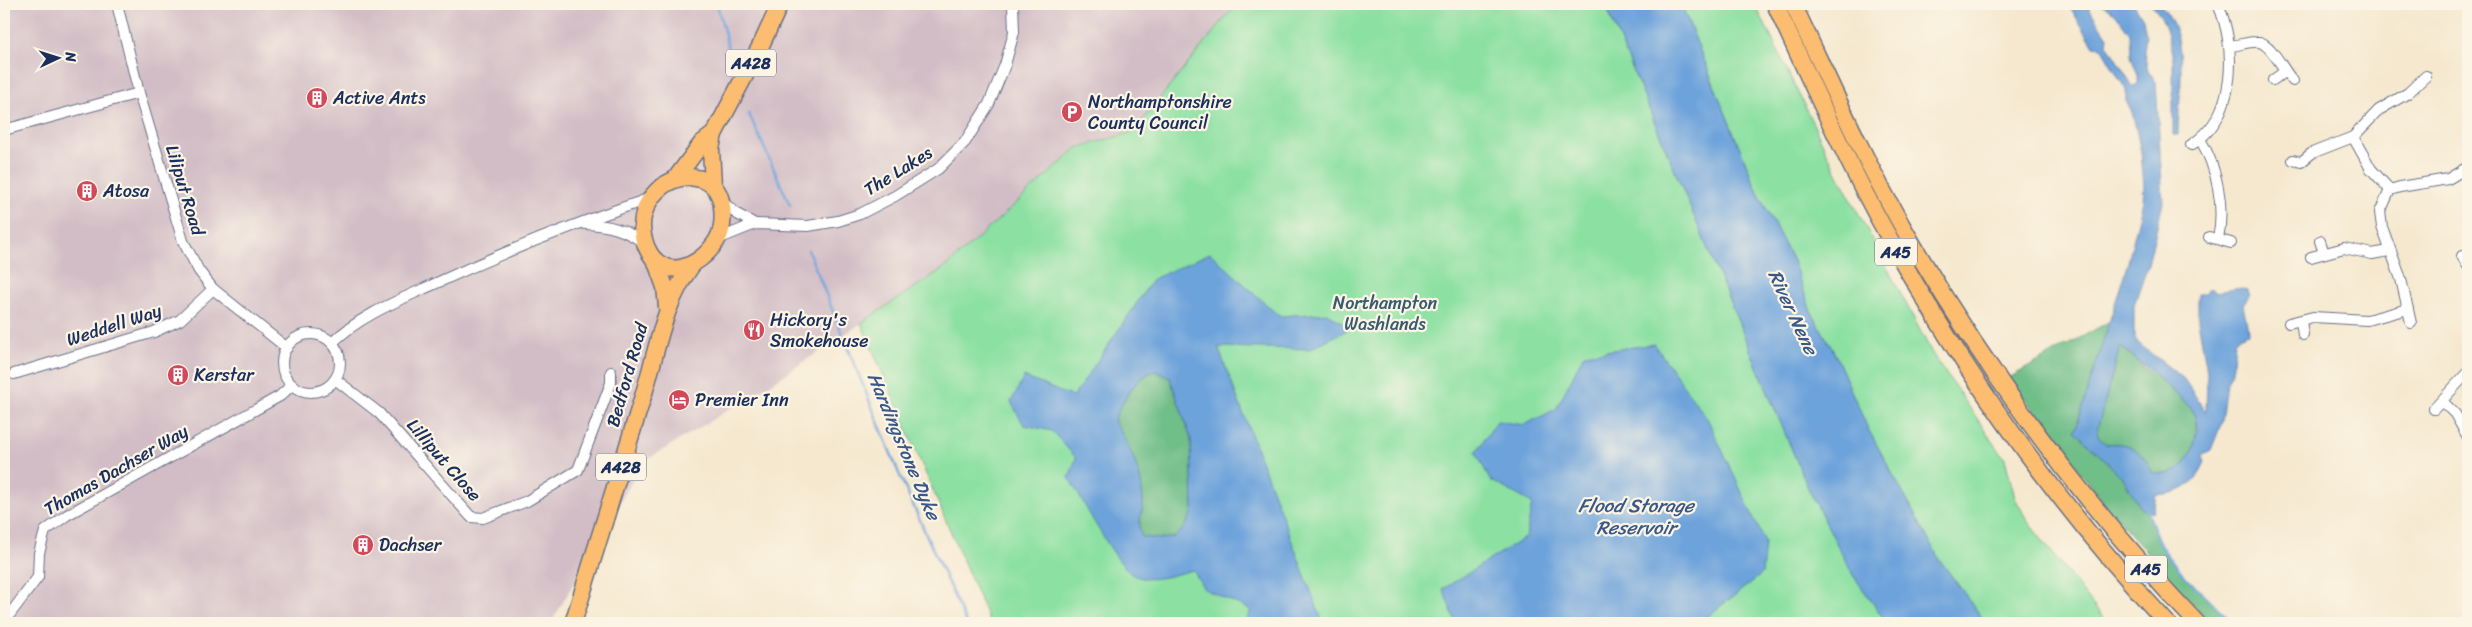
<svg xmlns="http://www.w3.org/2000/svg" width="2472" height="627" viewBox="0 0 2472 627" font-family="Sriracha,sans-serif">
<rect width="100%" height="100%" fill="#fcf5e5"/>
<filter id="ink" filterUnits="userSpaceOnUse"><feTurbulence type="fractalNoise" baseFrequency=".02" numOctaves="2"/><feDisplacementMap in="SourceGraphic" scale="10" xChannelSelector="R" yChannelSelector="G"/><feConvolveMatrix kernelMatrix="1 2 1 2 8 2 1 2 1" color-interpolation-filters="sRGB"/></filter>
<filter id="wash" filterUnits="userSpaceOnUse"><feTurbulence type="fractalNoise" baseFrequency=".0096" numOctaves="4" result="noise"/><feDisplacementMap in="SourceGraphic" scale="20" xChannelSelector="R" yChannelSelector="G"/><feGaussianBlur stdDeviation="1.12" result="paint"/><feColorMatrix in="noise" values="0 0 0 0 0 0 0 0 0 0 0 0 0 0 0 0 0 1.4 0 .05"/><feComposite in="paint" operator="in"/></filter>
<g filter="url(#wash)">
<rect width="100%" height="100%" fill="#f5e8cf"/>
<!-- industrial -->
<path fill="#d2bdc6" d="M4,4H1236L1133,132L1077,148L947,266L769,385L643,462L551,623H4Z"/>
<!-- green -->
<g fill="#8be0a2" stroke="#538880">
<path d="M1236,4H1605L1808,488L1853,575L1887,623H990L861,323L947,266L1077,148L1133,132Z"/>
<path d="M1687,4H1755L1835,169L1933,355L2005,459L2015,498L2028,522L2107,623H1986L1939,559L1868,429L1835,354L1810,309L1793,261L1758,193L1682,6Z"/>
</g>
<!-- forest -->
<g fill="#70be88" stroke="#467673">
<path d="M2110,321L2086,425C2108,451 2130,478 2147,509C2153,521 2155,535 2162,548C2180,576 2210,600 2233,623H2210L2105,505L2009,378Z"/>
<path d="M2120,347C2131,352 2137,362 2146,370C2161,382 2182,393 2192,410C2203,428 2193,466 2171,473C2165,475 2158,474 2152,473C2140,450 2132,442 2106,444L2098,437L2096,430Z"/>
<path d="M1156,371L1170,378L1191,439L1193,511L1185,527L1175,537L1159,539L1142,537L1138,526L1143,502L1114,420C1121,403 1137,374 1156,371Z"/>
</g>
<!-- water -->
<g fill="#6da3db" stroke="#44699c" fill-rule="evenodd">
<path d="M1605,4H1681L1758,193L1793,261L1810,309L1835,354L1868,429L1939,559L1986,623H1887L1853,575L1808,488Z"/>
<path d="M2068,4H2086L2108,37L2107,44L2132,85L2135,86L2138,84V76L2131,56L2130,34L2115,13L2099,4H2134L2143,19L2146,34L2144,53L2148,70L2156,82L2163,203L2148,264L2134,305V336L2138,343L2184,379L2206,412L2207,372L2198,320V294H2206L2208,290L2213,289L2215,292L2242,288L2247,290L2249,296L2243,304C2244,314 2248,322 2248,333L2239,337L2235,342L2232,372L2227,382L2222,422L2211,450L2202,455L2205,462C2198,483 2179,496 2156,494L2153,513L2141,509L2124,479L2075,431L2128,262L2143,201L2144,186L2141,152L2133,115L2126,101V90L2101,47L2094,46ZM2120,347C2128,351 2187,402 2192,410C2203,428 2193,466 2171,473C2166,475 2158,474 2153,473C2140,450 2133,442 2106,444L2098,437L2097,430Z"/>
<path d="M2151,4H2160C2192,38 2178,93 2178,135H2173V59C2169,40 2166,17 2151,4Z"/>
<path d="M1210,253L1279,316L1327,313L1351,328L1309,349L1218,347L1323,623H1245L1251,610L1204,589L1193,570C1175,574 1151,584 1133,575C1117,566 1081,498 1069,478L1076,458L1052,431L1024,425L1011,402L1024,377L1073,397L1153,279ZM1156,371L1170,378L1191,439L1193,511L1185,527L1175,537L1159,539L1142,537C1136,521 1144,514 1143,499C1141,468 1129,446 1114,420C1121,403 1137,374 1156,371Z"/>
<path d="M1654,344L1708,420L1765,542L1762,574L1699,623H1456L1443,589L1526,537L1532,503L1490,480L1476,452L1497,421L1524,425L1556,409L1584,354Z"/>
</g>
<g fill="none" stroke-linecap="round" stroke-linejoin="round">
<!-- stream -->
<g stroke="#6da3db" stroke-width="2.5">
<path d="M717,4L732,62"/>
<path d="M749,114L790,205"/>
<path d="M808,250L900,476L966,623"/>
<path d="M2147,510C2152,523 2155,537 2163,549C2182,577 2210,600 2233,623"/>
</g>
</g>
</g>
<g filter="url(#ink)">
<g fill="none" stroke-linecap="round" stroke-linejoin="round">
<!-- minor casing -->
<g stroke="#677086" stroke-width="12">
<g id="minor">
<path d="M117,4L139,93L183,241L199,271L213,289L287,348"/>
<path d="M2231,46C2239,45 2251,41 2259,42C2272,44 2284,72 2293,81"/>
<path d="M2273,80L2284,72"/>
<path d="M4,130L139,93"/>
<path d="M2353,137L2371,169L2390,190"/>
<path d="M2200,139C2217,167 2225,207 2218,239"/>
<path d="M2191,145C2237,117 2237,48 2218,4"/>
<path d="M2293,160L2301,162L2312,153L2353,137L2379,110L2408,93L2426,76"/>
<path d="M721,201L737,214L755,224"/>
<path d="M585,224C608,225 626,229 645,244"/>
<path d="M2209,237L2231,243"/>
<path d="M718,239L755,224L808,226L838,221L860,214L895,196L938,169L965,142L989,104L1005,65L1014,32L1013,4"/>
<path d="M2320,241L2324,253"/>
<path d="M2462,256L2468,266"/>
<path d="M2311,257L2344,248L2372,254L2389,251"/>
<path d="M2301,321L2303,335"/>
<path d="M2289,323L2313,317L2367,320L2408,309"/>
<path d="M2411,323L2401,279L2382,227L2380,212L2390,190L2400,187L2448,179L2468,167"/>
<circle cx="311" cy="363" r="29"/>
<path d="M332,343C358,317 397,301 430,286C501,253 574,224 648,199"/>
<path d="M14,374L154,332L180,320L213,289"/>
<path d="M335,379L379,413L471,517L483,518L527,501L578,470L611,383V372"/>
<path d="M2442,401L2455,414L2468,437"/>
<path d="M2434,409L2468,372"/>
<path d="M4,622L38,577L39,553L45,531L67,515L280,396L292,385"/>
</g>
</g>
<!-- trunk casing -->
<g stroke="#677086" stroke-width="19">
<g id="trunk">
<path d="M1775,4C1812,84 1848,165 1891,241C1967,378 2061,508 2167,623"/>
<path d="M1793,4C1829,80 1863,158 1905,231C1987,373 2084,505 2197,623"/>
<path d="M689,177C698,178 706,179 713,186C725,197 725,227 717,240C700,268 662,284 646,246C633,213 655,179 689,177Z"/>
<path d="M676,178L702,143L714,134"/>
<path d="M713,185L711,149L714,134L762,43L780,4"/>
<path d="M656,262L665,287L667,307"/>
<path d="M573,623C597,547 620,470 644,393C658,347 663,305 692,265"/>
</g>
</g>
<!-- minor -->
<use href="#minor" stroke="#fff" stroke-width="10"/>
<!-- trunk -->
<use href="#trunk" stroke="#fcbd6f" stroke-width="16"/>
</g>
</g>
<!-- icons -->
<defs>
<g id="building-disc" transform="scale(1.125)"><circle r="9.5" fill="#d1495b" stroke="#fcf5e5"/><path d="M-4-6H4V6H1V3H-1V6H-4ZM-2.5-4.3h1.7v1.8h-1.7ZM.8-4.3h1.7v1.8H.8ZM-2.5-1h1.7V.8h-1.7ZM.8-1h1.7V.8H.8Z" fill="#fff"/></g>
<g id="parking-disc" transform="scale(1.125)"><circle r="9.5" fill="#d1495b" stroke="#fcf5e5"/><path d="M-3.5-5.5H1a3.5 3.5 0 0 1 0 7H-1V5.5H-3.5ZM-1-3.4V-.6H.8a1.4 1.4 0 0 0 0-2.8Z" fill="#fff"/></g>
<g id="restaurant-disc" transform="scale(1.125)"><circle r="9.5" fill="#d1495b" stroke="#fcf5e5"/><path d="M-5-6h1v4h1v-4h1v4h1v-4h1v5L-1.5 .5V6h-2V.5L-5-1ZM5-6V6H3V1.5H1.5Q1.5-4 5-6Z" fill="#fff"/></g>
<g id="hotel-disc" transform="scale(1.125)"><circle r="9.5" fill="#d1495b" stroke="#fcf5e5"/><path d="M-6-4.5h1.5V1H6V5H4.5V3h-9V5H-6ZM-4 0a1.8 1.8 0 1 1 3.6 0ZM.5 0V-2.5h3Q6-2.5 6 0Z" fill="#fff"/></g>
</defs>
<g fill-rule="evenodd">
<use href="#building-disc" x="317" y="98"/>
<use href="#parking-disc" x="1072" y="112"/>
<use href="#building-disc" x="87" y="191"/>
<use href="#restaurant-disc" x="754" y="330"/>
<use href="#building-disc" x="178" y="375"/>
<use href="#hotel-disc" x="679" y="400"/>
<use href="#building-disc" x="363" y="545"/>
</g>
<g text-anchor="middle" dominant-baseline="central" stroke-width="4.5" stroke-linejoin="round" paint-order="stroke">
<!-- shield labels -->
<g fill="#fcf5e5" stroke="#5e6a86" stroke-width="1">
<rect x="726" y="49.5" width="50" height="27" rx="4"/>
<rect x="1875" y="238.5" width="42" height="27" rx="4"/>
<rect x="596" y="453.5" width="50" height="27" rx="4"/>
<rect x="2125" y="555.5" width="42" height="27" rx="4"/>
</g>
<g font-size="16" font-weight="bold" fill="#1b2f5e">
<text x="751" y="63">A428</text>
<text x="1896" y="252">A45</text>
<text x="621" y="467">A428</text>
<text x="2146" y="569">A45</text>
</g>
<!-- poi labels -->
<g font-size="18" fill="#1b2f5e" stroke="#fcf5e5" text-anchor="start">
<text x="333" y="98">Active Ants</text>
<text x="1088" y="102">Northamptonshire<tspan x="1088" dy="21">County Council</tspan></text>
<text x="103" y="191">Atosa</text>
<text x="770" y="320">Hickory's<tspan x="770" dy="21">Smokehouse</tspan></text>
<text x="194" y="375">Kerstar</text>
<text x="695" y="400">Premier Inn</text>
<text x="379" y="545">Dachser</text>
</g>
<!-- street labels -->
<g font-size="18" fill="#1b2f5e" stroke="#fcf5e5">
<text transform="translate(898 171) rotate(-32)">The Lakes</text>
<text transform="translate(185 190) rotate(73)">Liliput Road</text>
<text transform="translate(114 325) rotate(-18)">Weddell Way</text>
<text transform="translate(627 375) rotate(-74)">Bedford Road</text>
<text transform="translate(444 460) rotate(49)">Lilliput Close</text>
<text transform="translate(116 470) rotate(-30)">Thomas Dachser Way</text>
</g>
<!-- park labels -->
<g font-size="18" fill="#375b6f" stroke="#fcf5e5">
<text x="1385" y="303">Northampton<tspan x="1385" dy="21">Washlands</tspan></text>
</g>
<!-- water labels -->
<g font-size="19" font-style="italic" fill="#38588a" stroke="#fcf5e5">
<text transform="translate(1793 312) rotate(65)">River Nene</text>
<text transform="translate(904 446) rotate(67)">Hardingstone Dyke</text>
<text x="1636" y="505">Flood Storage<tspan x="1636" dy="22">Reservoir</tspan></text>
</g>
</g>
<!-- margin -->
<rect width="2472" height="627" fill="none" stroke="#fcf5e5" stroke-width="20"/>
<!-- north arrow -->
<g transform="translate(58 58) rotate(86)" stroke="#fcf5e5" stroke-width="4" paint-order="stroke">
<path d="M0-4L9 19L0 12L-9 19Z" fill="#1b2f5e"/>
<text y="-8" font-size="14" font-weight="bold" text-anchor="middle" fill="#1b2f5e">N</text>
</g>
</svg>
